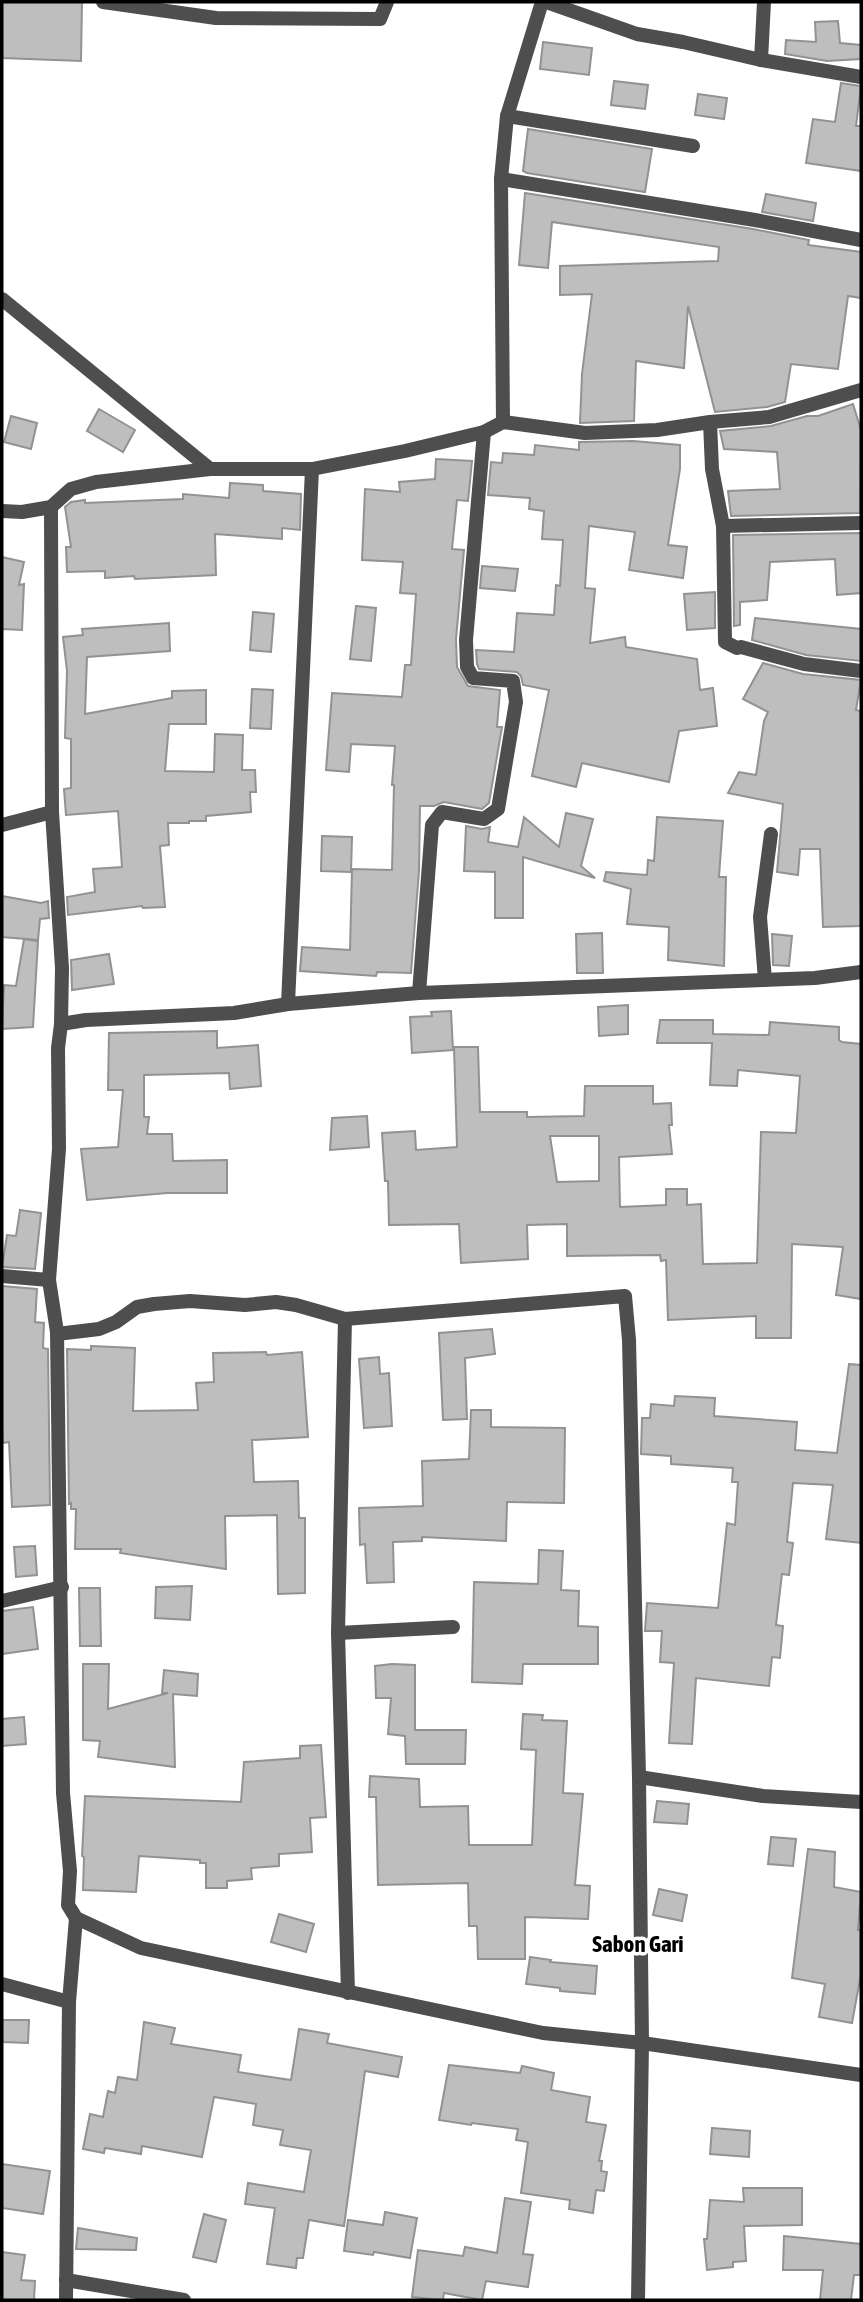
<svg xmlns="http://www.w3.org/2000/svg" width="863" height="2302" viewBox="0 0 863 2302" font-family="'Asap Condensed',sans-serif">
<rect width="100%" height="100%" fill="#fff"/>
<!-- building -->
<g fill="#bebebe" stroke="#929292" stroke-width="2" fill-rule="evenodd">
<path d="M2,2H82L81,61L2,58Z"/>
<path d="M838,21L840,43L861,45V59L827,61L785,54L786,40L816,42L815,22Z"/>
<path d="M543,42L592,48L589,75L540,69Z"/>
<path d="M614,81L648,85L645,109L611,105Z"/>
<path d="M841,83L861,86L856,126H861V171L806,163L813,119L835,122Z"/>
<path d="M698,94L727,98L724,119L695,115Z"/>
<path d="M528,129L652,149L645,192L527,173L523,171Z"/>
<path d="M525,193L753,229L809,240L808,245L861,252V298L848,296L838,369L791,364L785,402L767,407L715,412L688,306L684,368L636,361L634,421L580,423L582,374L592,294L560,295V266L718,261L719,247L552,222L548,268L519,265Z"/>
<path d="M766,194L816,203L813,221L762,212Z"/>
<path d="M853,404L861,430L860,513L731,516L728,491L780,489L777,452L724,449L720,431L771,426L807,416H818Z"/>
<path d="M99,409L135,430L123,452L87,431Z"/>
<path d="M11,416L37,423L31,449L4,442Z"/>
<path d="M633,441L680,445V469L668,545L687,547L683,578L629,570L635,532L589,526L585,588L595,589L590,643L625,637L626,647L697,659L700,690L713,688L717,726L679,731L669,782L582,763L576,787L532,776L549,690L523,685L521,676L517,672L479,669L477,664L476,650L514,652L517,613L554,615L556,585L560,586L563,540L542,539L544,511L529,509L530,498L488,495L491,462L502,463L503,453L534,455L535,445L579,450V442Z"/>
<path d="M436,459L472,461L468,501L457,500L452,549L464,550L456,639L457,667L468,686L500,690L497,727H502L489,803L482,809L444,802L434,806H420L419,871L411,973L377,972L376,976L300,971L302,947L350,950L352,869L392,870L394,785H392L395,746L351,744L349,772L326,770L332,693L402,697L405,665H411L416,594L400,593L403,562L362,560L365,489L400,492L399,482L435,479Z"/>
<path d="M230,483L263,485V491L301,494L300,530L282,528V539L215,534L216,575L135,579L134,576L105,578V571L67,572L66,547H71L65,507L71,502L85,500V503L183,499V494L229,498Z"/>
<path d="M861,533V593L837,595L835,559L770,562L767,600L740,602V625L734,626L733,535Z"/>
<path d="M2,557L24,562L19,585L24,584L22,630L2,629Z"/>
<path d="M482,566L518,569L515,591L480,588Z"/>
<path d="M715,592V628L687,630L684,594Z"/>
<path d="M356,606L376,608L371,661L350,659Z"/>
<path d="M253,612L274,614L271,652L250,650Z"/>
<path d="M755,618L861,629V661L806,655L752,640Z"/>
<path d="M169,623L170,651L87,657L85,714L172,698V691L206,690V724H169L165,771L214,772L215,734L243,735L242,770H255L256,792H250L251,812L206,816V821H189V823H168L169,845L160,846L165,907L143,908L142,906L68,915L67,897L95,892L93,869L122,867L118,811L66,815L64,789L71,788V739L65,738L67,671L63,637L83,635L82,629Z"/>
<path d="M763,663L803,674L861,680L856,710L860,711L861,926L823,927L820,849H800L798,875L777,872L783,804L728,793L739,772L756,775L764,721L768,712L743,699Z"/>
<path d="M252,689L273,690L271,729L250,728Z"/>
<path d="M566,813L593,819L581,866L595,878L523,857V918H495V872L464,871L466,826L482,829L490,827L488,842L518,847L524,817L559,847Z"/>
<path d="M657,817L723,821L719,877H726L724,966L668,960L669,927L627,924L631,889L604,881L606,872L647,875L648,860L654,861Z"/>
<path d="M322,836L352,837L351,872L321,871Z"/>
<path d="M2,896L41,903L48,901L49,918L40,919L38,940L2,937Z"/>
<path d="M602,933L603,973H577L576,934Z"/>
<path d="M772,934L792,936L789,966L773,965Z"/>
<path d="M24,939L38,941L33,1027L2,1029L4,985L16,986Z"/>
<path d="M109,954L114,984L72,990L71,960Z"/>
<path d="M628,1005V1034L599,1036L598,1007Z"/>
<path d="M451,1011L453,1050L412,1053L410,1017L432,1016L431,1012Z"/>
<path d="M660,1020H713V1034L769,1035L770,1022L839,1027V1040L842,1042L861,1044V1299L836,1295L843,1247L792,1244L791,1338H756V1316L668,1320L666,1260L661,1261L660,1255L567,1256V1224L527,1225L528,1259L461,1263L459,1224L389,1225L388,1181H385L382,1133L415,1131L416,1150L457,1147L454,1047H478L480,1112H527V1117L584,1116L585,1086H653V1104L671,1103L672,1125H669L672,1154L619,1157L620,1207L666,1205V1189H687V1205L701,1204L703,1264L757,1263L761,1132L796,1133L800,1076L738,1070L737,1086L710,1085L712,1043H657ZM550,1136H599V1181L557,1182Z"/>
<path d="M217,1031V1048L258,1045L261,1086L230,1089L229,1073L144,1075V1117H149L147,1134H172L173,1161L227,1160V1193H167L87,1200L81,1149L118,1147L123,1090H108L109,1033Z"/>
<path d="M367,1116L369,1147L330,1150L332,1118Z"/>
<path d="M20,1210L41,1213L35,1269L2,1267L7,1235L16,1236Z"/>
<path d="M2,1286L37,1289L35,1322L44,1323L43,1348L48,1349L50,1505L12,1507L9,1442L3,1443L2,1430Z"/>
<path d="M492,1329L495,1354L465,1358L467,1419L443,1420L439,1333Z"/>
<path d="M91,1346L135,1348L133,1411L198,1410L196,1383L214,1382L213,1353L266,1352L267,1355L302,1352L308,1437L252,1440L254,1482L298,1481L299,1518H305V1593L278,1594L277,1515L225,1516L226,1569L120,1553L121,1549H75L76,1509H71V1503L69,1504L67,1349L91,1350Z"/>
<path d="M379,1357L380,1374L389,1373L392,1426L364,1428L359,1359Z"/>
<path d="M849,1364L861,1365V1543L826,1539L833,1485L793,1483L787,1542L793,1543L789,1575L782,1574L776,1625L783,1626L780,1658L772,1657L769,1686L696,1678L692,1744L669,1743L674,1663L660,1662L662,1631H645L647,1603L718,1608L727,1523L735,1525L738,1482H732L733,1468L671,1464V1456L641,1454L642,1418H650L651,1404L674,1406L675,1396L715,1398L714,1416L797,1422L795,1450L837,1453Z"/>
<path d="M471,1410H491V1427L565,1428L564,1503L507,1502L506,1541L422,1537V1541L393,1542L394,1582L367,1583L365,1544L360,1545L359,1508L423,1506L422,1461L469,1459Z"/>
<path d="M35,1546L37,1575L16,1577L14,1547Z"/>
<path d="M539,1550L563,1551L561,1590L579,1591L578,1626L598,1627V1664H523L522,1684L472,1682L474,1582L538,1584Z"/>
<path d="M192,1586L190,1620L155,1618L156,1587Z"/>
<path d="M79,1588H100L101,1646H80Z"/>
<path d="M33,1607L38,1649L2,1654V1611Z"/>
<path d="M83,1664H109L108,1709L168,1693H162L164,1670L198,1674L197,1696L173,1694L175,1767L98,1757L100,1741L83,1740Z"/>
<path d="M392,1664L415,1665V1730H466L465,1764H406L405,1736L388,1734L391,1698H376L375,1666Z"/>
<path d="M523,1714L543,1715L542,1720L567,1721L563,1793L583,1794L575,1885L590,1886L588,1919L525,1917V1959H478L477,1926H469L468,1883L378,1885L376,1797H369L370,1776L419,1779L420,1807L468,1806L469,1845H532L536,1750L521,1749Z"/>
<path d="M24,1717L26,1744L2,1746V1719Z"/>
<path d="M321,1745L326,1817L310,1818L312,1852L279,1854V1866L251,1868L252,1879L227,1881V1888H206V1863H200V1860L139,1856L136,1892L83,1890L84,1857L82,1856L85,1796L241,1802L244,1762L300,1758V1746Z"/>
<path d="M657,1801L689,1804L687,1824L654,1822Z"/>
<path d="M771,1837L796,1839L793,1866L768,1864Z"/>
<path d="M808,1849L835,1852L834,1887L861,1892L858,1930H861V1974L852,2023L819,2017L825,1984L792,1978Z"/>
<path d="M659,1889L687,1895L682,1921L653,1915Z"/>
<path d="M279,1914L314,1924L306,1952L271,1942Z"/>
<path d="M530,1957L551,1960L550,1962L597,1966L595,1994L560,1991V1988L526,1984Z"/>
<path d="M2,2020H29L28,2043L2,2042Z"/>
<path d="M144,2022L175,2028L171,2044L241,2055L238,2072L291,2080L299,2029L329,2034L327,2043L402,2057L398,2077L365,2071L344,2226L309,2220L303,2258H297L296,2268L267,2264L275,2208L245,2204L248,2183L304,2192L311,2150L280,2145L283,2130L253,2125L256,2104L214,2097L202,2157L142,2146L141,2154L105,2148L104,2153L83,2149L90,2114L103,2117L108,2091L115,2093L118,2077L137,2080Z"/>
<path d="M449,2065L520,2073L522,2066L554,2073L551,2090L590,2097L586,2122L606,2125L599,2161H602L601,2171L607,2172L604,2191L596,2190L593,2213L569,2209L570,2200L521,2193L528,2142L516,2140L518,2129L472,2123L471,2125L439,2120Z"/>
<path d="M712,2128L750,2131L749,2157L710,2154Z"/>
<path d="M2,2164L50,2171L43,2214L2,2208Z"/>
<path d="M743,2188H802V2225L744,2226L746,2261L733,2262V2267L707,2270L704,2239H707L710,2200L744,2202Z"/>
<path d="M505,2198L531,2202L523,2254L533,2255L528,2287L486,2281L482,2300L444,2293L443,2300L412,2297L418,2250L463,2256L465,2247L497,2253Z"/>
<path d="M385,2212L417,2218L410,2258L374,2252L373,2255L344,2251L348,2220L383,2225Z"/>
<path d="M204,2214L226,2220L216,2262L193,2257Z"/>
<path d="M78,2228L137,2238L136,2250L76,2249Z"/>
<path d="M784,2236L861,2244V2275H854L851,2300H820L823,2270H783Z"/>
<path d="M2,2252L25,2255L21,2280L35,2281L34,2300H2Z"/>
</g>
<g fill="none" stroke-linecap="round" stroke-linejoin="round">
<!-- minor -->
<g stroke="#4e4e4e" stroke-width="14">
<path d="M103,2L216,18L380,19L387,2"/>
<path d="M546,2L637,34L683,42L761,60L861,77"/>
<path d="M761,60L764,2"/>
<path d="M507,116L693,146"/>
<path d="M501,179L755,220L861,240"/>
<path d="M2,299L210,469"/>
<path d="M503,422L501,179L507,116L542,2"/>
<path d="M710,422L712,469L723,526L725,642L737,648L741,647L804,664L861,671"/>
<path d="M51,507L52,812L62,968L61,1024"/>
<path d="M2,511L22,512L51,507L71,489L96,482L210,469H312L405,451L484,432L503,422L585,433L657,430L710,422L769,417L861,390"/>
<path d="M723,526L861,523"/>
<path d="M2,825L52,812"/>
<path d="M861,972L815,978L419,993L288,1004L234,1013L86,1020L61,1024L58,1048L59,1149L49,1280L57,1332L63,1793L70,1871L68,1905L76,1918L141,1948L543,2033L642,2043L861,2075"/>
<path d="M765,980L760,917L771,834"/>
<path d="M419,993L432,825L442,812L484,819L498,809L516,702L513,681L473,678L467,667L466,640L484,432"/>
<path d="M288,1004L312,469"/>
<path d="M2,1276L49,1280"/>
<path d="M345,1319L338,1633L348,1993"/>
<path d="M57,1334L99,1329L116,1322L137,1307L154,1304L190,1301L245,1305L276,1302L296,1305L345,1319L625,1296L629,1340L639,1777L642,2043L638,2300"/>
<path d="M2,1601L62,1587"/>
<path d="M338,1633L453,1627"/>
<path d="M639,1777L763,1796L861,1802"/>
<path d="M2,1984L69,2002"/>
<path d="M66,2280L184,2300"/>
<path d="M66,2300L69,2002L76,1918"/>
</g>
</g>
<g text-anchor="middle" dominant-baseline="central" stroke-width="7" stroke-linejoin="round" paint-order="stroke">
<!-- neighbourhood labels -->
<g font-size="23" font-weight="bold" fill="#000" stroke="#fff">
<text x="638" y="1944">Sabon Gari</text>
</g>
</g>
<!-- border -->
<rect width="863" height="2302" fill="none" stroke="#000000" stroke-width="7"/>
</svg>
